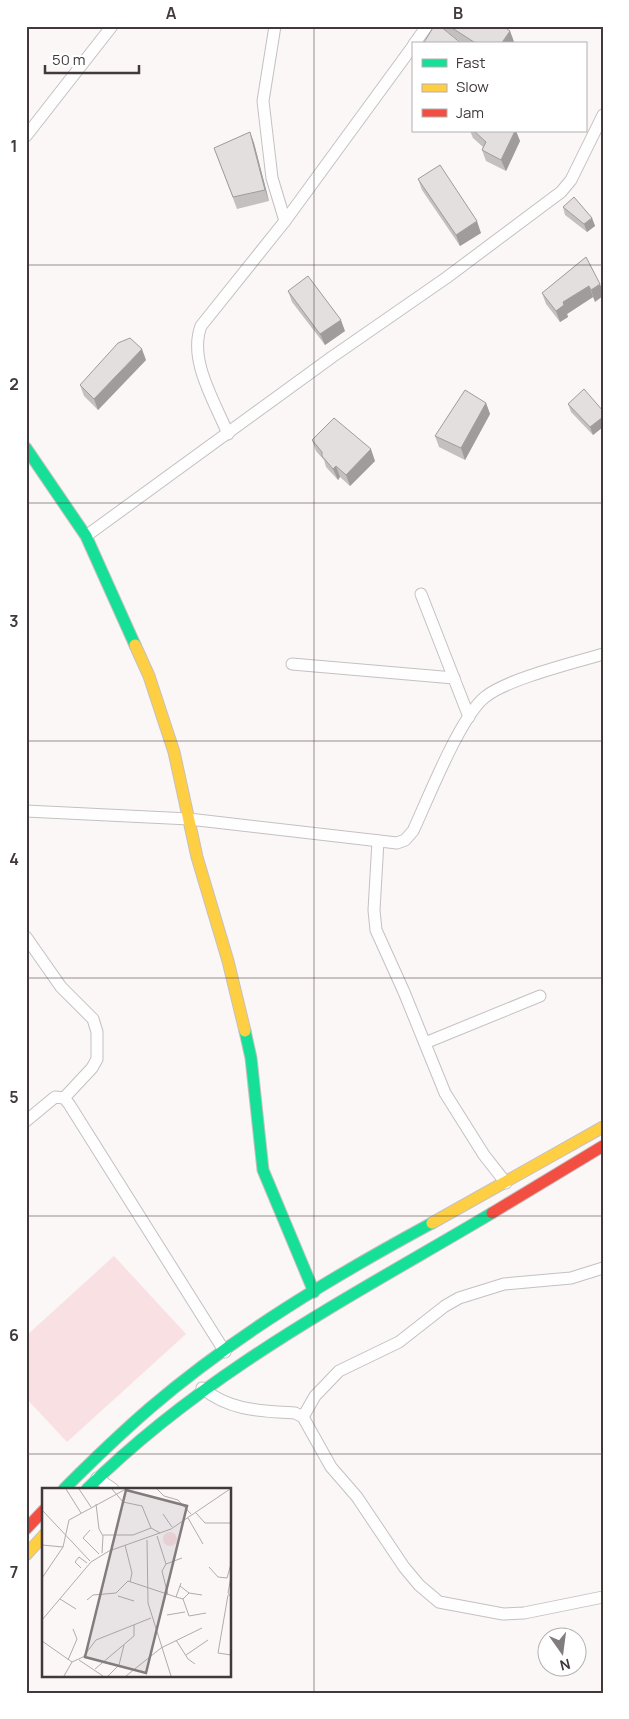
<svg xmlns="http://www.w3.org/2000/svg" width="629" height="1719" viewBox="0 0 629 1719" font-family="Manrope,sans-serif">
<rect width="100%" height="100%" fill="#fbf7f7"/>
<!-- pitch -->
<path fill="#f9e0e3" d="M114,1256L186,1334L67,1442L26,1398V1336Z"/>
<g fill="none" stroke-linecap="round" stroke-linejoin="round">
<!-- street casing -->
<g stroke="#c5c0c1" stroke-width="13">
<g id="street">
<path d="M275,26L263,101L272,178L285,221"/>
<path d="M414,44L427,26"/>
<path d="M26,136L112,26"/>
<path d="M228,434C215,402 188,360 201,326L285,221L413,46"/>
<path d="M86,536L332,357L446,278L561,192L571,180L603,115"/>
<path d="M421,594L469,717"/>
<path d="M292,664L454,678"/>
<path d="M26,811L189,819L397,843L405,840L413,831C428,799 460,717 485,697C507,679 573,663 603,654"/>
<path d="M378,841L374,910L376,930L404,992L445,1093L484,1155L506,1183"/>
<path d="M26,937L61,987L93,1019L97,1032V1059L92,1068L64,1098"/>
<path d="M425,1043L540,996"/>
<path d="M26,1121L55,1097L64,1098L69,1104L225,1352"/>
<path d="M202,1388C230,1411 261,1411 295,1413L303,1417L331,1467L357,1497L404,1567L419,1585L439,1602L503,1614L524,1613L603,1597"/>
<path d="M303,1417L315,1396L339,1371L399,1342L445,1306L459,1298L504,1284L571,1278L603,1268"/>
<path d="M97,1478L113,1489"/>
</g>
</g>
<!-- fast casing -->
<g stroke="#c5c0c1" stroke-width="13">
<g id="fast">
<path d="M26,448L86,536L135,645"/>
<path d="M245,1031L251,1058L263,1170L314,1292"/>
<path d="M64,1489C92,1461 120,1434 150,1408C235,1335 334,1276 432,1223"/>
<path d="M87,1489C207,1370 349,1298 492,1213"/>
</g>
</g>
<!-- slow casing -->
<g stroke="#c5c0c1" stroke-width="13">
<g id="slow">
<path d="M135,645L149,676L174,752L197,857L228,961L245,1031"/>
<path d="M432,1223L603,1127"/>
<path d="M26,1555L44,1535"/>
</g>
</g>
<!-- jam casing -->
<g stroke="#c5c0c1" stroke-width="13">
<g id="jam">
<path d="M492,1213L603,1146"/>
<path d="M26,1529L44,1510"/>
</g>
</g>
<!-- street -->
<use href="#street" stroke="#fefefe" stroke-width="11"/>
<!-- fast -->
<use href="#fast" stroke="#16e098" stroke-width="11"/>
<!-- slow -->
<use href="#slow" stroke="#ffcf43" stroke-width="11"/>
<!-- jam -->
<use href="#jam" stroke="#f24e42" stroke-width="11"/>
</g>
<!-- wall -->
<g fill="#c4c0c0">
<path d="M441,26H503L510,31L514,42L513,44H463L442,28Z"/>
<path d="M470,131H516L520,141L506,171L486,161L482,150L483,147L473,138Z"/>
<path d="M250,132L254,143L269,201L237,209L214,148Z"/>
<path d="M418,179L481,233L460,246L422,190Z"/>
<path d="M563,207L592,218L595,226L587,232L565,215Z"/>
<path d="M586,257L595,302L593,297L567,314L568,317L560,322L546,304L542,293Z"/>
<path d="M288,291L345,331L325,345L292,302Z"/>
<path d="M146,360L98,410L84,396L80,385Z"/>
<path d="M486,403L490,414L465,460L439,447L435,436Z"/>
<path d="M568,404L603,411V427L593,435L571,412Z"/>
<path d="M312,440L375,461L350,486L340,477L338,480L326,467L324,460L316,451Z"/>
</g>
<!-- shaded-wall -->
<g fill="#a09c9c">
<path d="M510,31L514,42L513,44H501Z"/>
<path d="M515,131H516L520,141L506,171L501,160Z"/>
<path d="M250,132L254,143L269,201L265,190Z"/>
<path d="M592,218L595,226L587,232L584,224Z"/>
<path d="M477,221L481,233L460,246L456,235Z"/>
<path d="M600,284L603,291V296L595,302L591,290Z"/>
<path d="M589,286L593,297L567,314L568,317L560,322L556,311L563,302Z"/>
<path d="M341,320L345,331L325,345L320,334Z"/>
<path d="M142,349L146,360L98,410L94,399Z"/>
<path d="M486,403L490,414L465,460L461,448Z"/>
<path d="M603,417V427L593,435L590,427Z"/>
<path d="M371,449L375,461L350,486L346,475Z"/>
<path d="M336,466L340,477L338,480L333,469Z"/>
</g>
<!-- building -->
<g fill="#e4dfdf" stroke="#a09c9c">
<path d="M434,26H440L462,44H423Z"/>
<path d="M449,26H503L510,31L501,44H477Z"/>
<path d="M474,131H515L501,160L482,150L486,142Z"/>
<path d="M250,132L265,190L233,197L214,148Z"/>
<path d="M440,165L477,221L456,235L418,179Z"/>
<path d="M574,197L592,218L584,224L563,207Z"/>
<path d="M586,257L600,284L591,290L589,286L563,302L564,305L556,311L542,293Z"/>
<path d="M308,276L341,320L320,334L288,291Z"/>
<path d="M130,338L142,349L94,399L80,385L118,343Z"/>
<path d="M584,389L603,411V417L590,427L568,404Z"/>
<path d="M465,390L486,403L461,448L435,436Z"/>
<path d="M334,418L371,449L346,475L336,466L333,469L322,456V452L312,440Z"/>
</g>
<!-- grid -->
<path fill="none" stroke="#41393b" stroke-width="1" stroke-opacity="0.55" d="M314,26V1693M26,265H603M26,503H603M26,741H603M26,978H603M26,1216H603M26,1454H603"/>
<!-- overview -->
<g transform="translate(42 1488)">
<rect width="189" height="189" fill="#fbf7f7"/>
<path d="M121 51a7 7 0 1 1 14 0a7 7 0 1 1-14 0Z" fill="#f9e0e3"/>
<path fill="none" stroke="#b1abac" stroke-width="1" d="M24,1L39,25M37,1L49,19M70,1L81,14L100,18L109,40L118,45M115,1L122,8L136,12L149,26M54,16L57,41L61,48L60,65M0,22L48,73M154,25L163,35H189M121,26L130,39M146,30L161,56M48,42L41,50L57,66M61,47H91L109,40M115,48L124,76L140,70M105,52L106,115L129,188M0,57L21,59M83,57L90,85L88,94M124,76L120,83L126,107M167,79L176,89L185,90L189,76M39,80L33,74L37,69L45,75M189,89L186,105L189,109M0,90L21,59L27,32L84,1M138,98L147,105L160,107M186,107L176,165L189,167M76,108L92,113M134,109L141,111L147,105M18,111L34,121M141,111L147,128L164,125M45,112L51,107L74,105L86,93L134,109L139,95M125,127L143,124M0,132L49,74L67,63L129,41L188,1M134,152L146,171L153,176M0,153L30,174M144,167L166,152M26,172L35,151L31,141M37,172L61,188M53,181L92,148V137M22,188L30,174L41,169L54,152L109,130M66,188L77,177L82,157M84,188L119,160L160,140"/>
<path fill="#827c7d" fill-opacity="0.15" stroke="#827c7d" stroke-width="2.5" d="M84,2L145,18L104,185L43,169Z"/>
<rect width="189" height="189" fill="none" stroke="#41393b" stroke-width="2.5"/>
</g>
<!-- border -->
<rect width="629" height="1719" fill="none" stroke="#ffffff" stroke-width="55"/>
<!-- legend -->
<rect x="412" y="42" width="175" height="90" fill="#ffffff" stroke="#b3b0b1"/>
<rect x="422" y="59" width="25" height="8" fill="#16e098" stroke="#b3b0b1"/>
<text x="456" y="68" font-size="15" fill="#41393b">Fast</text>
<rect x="422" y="84" width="25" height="8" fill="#ffcf43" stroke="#b3b0b1"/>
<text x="456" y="92" font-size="15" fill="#41393b">Slow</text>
<rect x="422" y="109" width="25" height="8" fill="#f24e42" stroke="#b3b0b1"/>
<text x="456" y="118" font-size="15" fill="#41393b">Jam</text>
<!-- north arrow -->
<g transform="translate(562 1652) rotate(166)"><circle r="24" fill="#ffffff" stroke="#b3b0b1"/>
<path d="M0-4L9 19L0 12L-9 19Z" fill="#827c7d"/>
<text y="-8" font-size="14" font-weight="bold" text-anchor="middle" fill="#41393b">N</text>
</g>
<!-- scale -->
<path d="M45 65v8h94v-8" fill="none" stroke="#41393b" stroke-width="2.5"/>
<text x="52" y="65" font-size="15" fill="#41393b" stroke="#ffffff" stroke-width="4" paint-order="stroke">50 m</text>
<rect x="28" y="28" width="574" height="1664" fill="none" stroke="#41393b" stroke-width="2"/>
<g font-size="16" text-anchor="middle" font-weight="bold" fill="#41393b">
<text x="171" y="19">A</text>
<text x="458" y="19">B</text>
<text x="14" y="152">1</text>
<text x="14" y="390">2</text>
<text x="14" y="627">3</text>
<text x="14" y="865">4</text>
<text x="14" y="1103">5</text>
<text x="14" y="1341">6</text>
<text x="14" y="1578">7</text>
</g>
</svg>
